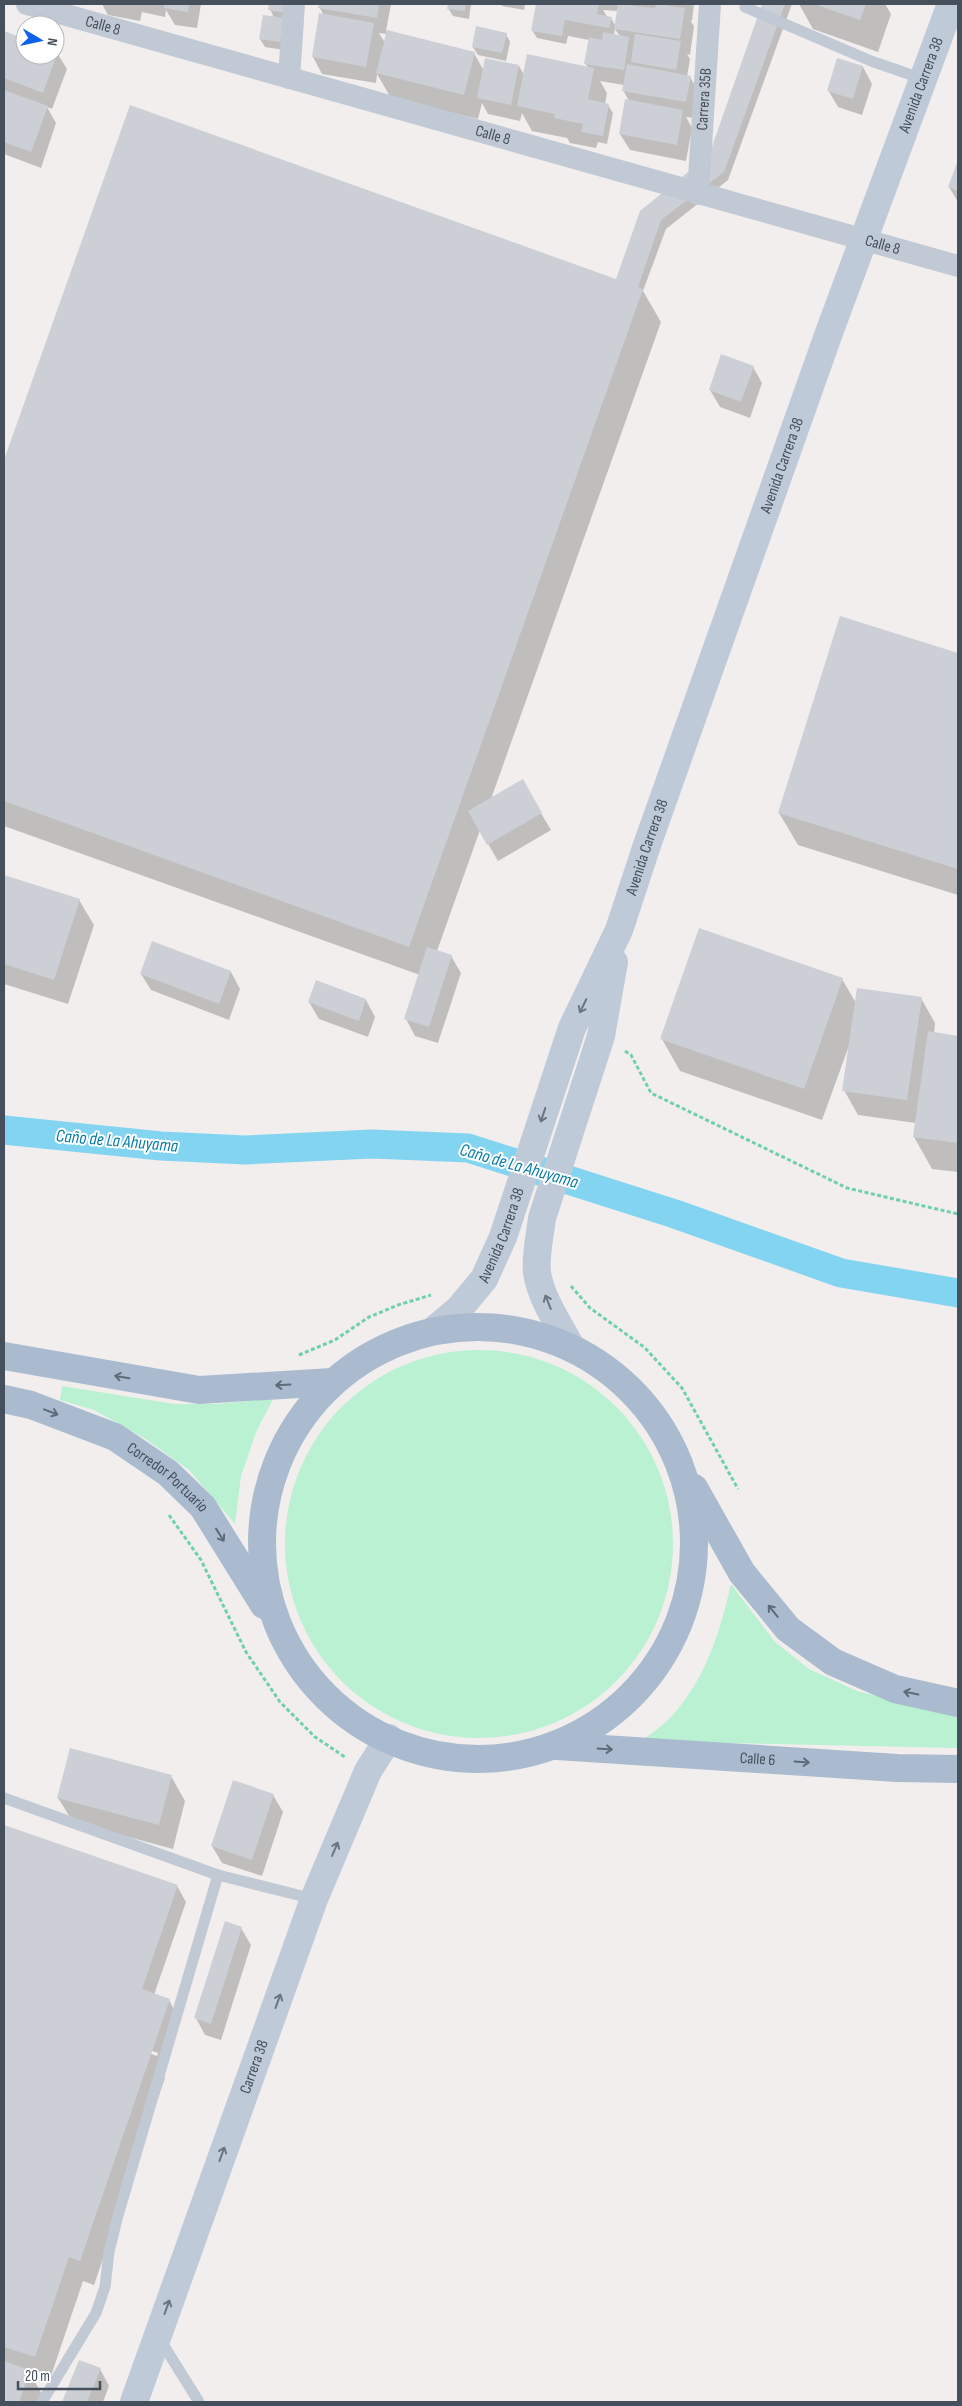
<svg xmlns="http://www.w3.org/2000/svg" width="962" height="2406" viewBox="0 0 962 2406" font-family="'Sofia Sans Condensed',sans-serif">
<rect width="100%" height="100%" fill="#f1eeed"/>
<!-- green -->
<g fill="#b9f1d2">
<circle cx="479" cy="1544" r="194"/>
<path d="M62,1386L174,1404H216L273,1399L256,1432L241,1476L235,1524L189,1470L144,1438L94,1410L60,1400Z"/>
<path d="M731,1584L775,1642L809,1669L857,1691L958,1716V1748L642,1741C651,1733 663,1726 672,1716C706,1678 720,1632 731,1584Z"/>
</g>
<!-- shadow -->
<g fill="#0003" fill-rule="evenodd">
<path d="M102,4H201L197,28L175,25L166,10L165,17L142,12L140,21L108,15Z"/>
<path d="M270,4H293L284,50L265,47L260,39L274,18L270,9Z"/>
<path d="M320,4H391L386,31L474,53L484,71L519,66L524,75L588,68L585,63L589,40L568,36L566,44L537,38L532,30L537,4H694L692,21L690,20L694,26L690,55L687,54L690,59L687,77H690L700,94L695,118L686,117L692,128L686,161L630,150L620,134L629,101L623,90L624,85L600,81L607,93L605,104L608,105L613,113L607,144L598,142L596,148L570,143L567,138L532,131L522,113L520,121L488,114L482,103L478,119L391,98L377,74L376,83L322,74L313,57L324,16L320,8ZM603,10L618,11L616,27L611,18H608ZM615,29L617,32L620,36L614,35ZM379,33L387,34L385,43Z"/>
<path d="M449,4H471L469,19L453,16L448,8Z"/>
<path d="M501,4H525L524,10L502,6Z"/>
<path d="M763,4H792L728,180L666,229L643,291L661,322L491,799L522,781L551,830L498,861L480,830L437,951L451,956L461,973L438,1043L415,1036L406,1019L420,975L4,826V464L131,107L619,282L641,211L710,155Z"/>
<path d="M799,4H885L891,14L878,52L813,29Z"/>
<path d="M4,33L25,41V55H55V52L57,53L67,69L52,109L47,107L56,123L41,168L4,154Z"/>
<path d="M506,34L510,42L506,61L478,55L473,47Z"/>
<path d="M838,60L863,67L872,84L862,115L838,107L828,90Z"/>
<path d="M958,163V202L949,187Z"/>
<path d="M753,367L762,383L750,418L720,407L710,390Z"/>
<path d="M841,618L958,654V895L798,845L779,813Z"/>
<path d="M4,876L79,900L94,925L68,1004L4,984Z"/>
<path d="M152,943L231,972L240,989L229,1020L151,990L141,974Z"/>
<path d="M842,979L856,1003L921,998L935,1023L934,1034L958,1037V1172L932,1169L914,1137L916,1123L858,1115L844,1090L850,1043L822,1120L680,1071L662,1039Z"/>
<path d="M366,1000L375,1017L368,1037L319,1019L309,1002Z"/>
<path d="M171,1776L185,1801L173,1849L73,1822L58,1798Z"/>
<path d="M273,1795L283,1812L262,1876L222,1863L212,1846Z"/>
<path d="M4,1826L177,1886L186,1902L154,1995L169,2000L178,2017L160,2070L165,2078L94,2285L83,2281L49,2382L31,2375L43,2396L41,2402H4ZM127,2042L158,2053L157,2056L127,2045Z"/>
<path d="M241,1928L251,1945L221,2040L205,2035L196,2018Z"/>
<path d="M80,2361L100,2369L109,2386L103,2402H64Z"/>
</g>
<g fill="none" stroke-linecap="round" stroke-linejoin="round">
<!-- canal -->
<path stroke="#83d4f1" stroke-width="29" d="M4,1130L161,1146L245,1150L372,1144L468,1148L675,1214L841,1273L958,1293"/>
</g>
<!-- building -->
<g fill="#cccfd6">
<path d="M165,4H189L188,12L164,8Z"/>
<path d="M269,4H288L287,13L268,10Z"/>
<path d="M319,4H379L377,18L318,8Z"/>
<path d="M448,4H466L465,11L447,9Z"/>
<path d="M536,4H599L597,14L612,17L609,28L565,20L562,36L531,31Z"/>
<path d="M618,4L655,8L656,4L685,8L680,39L614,29Z"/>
<path d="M762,4H785L724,172L661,220L638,287L643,289L409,947L4,801V460L130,105L616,279L640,211L709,155Z"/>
<path d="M814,4H866L860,20Z"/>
<path d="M319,13L374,23L366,67L312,57Z"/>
<path d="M263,15L284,18L280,42L259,39Z"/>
<path d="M476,26L507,33L502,53L472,47Z"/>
<path d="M387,30L475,52L464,95L376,73Z"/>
<path d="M4,31L25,39V55H55V51L58,52L43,93L4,78Z"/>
<path d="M603,32L629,37L624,70L584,64L589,37L602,40Z"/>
<path d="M635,34L681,41L676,70L631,62Z"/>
<path d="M527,54L594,68L588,99L609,104L603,136L581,132L583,124L554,118L555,114L517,106Z"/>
<path d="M485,58L519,65L511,105L477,98Z"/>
<path d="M837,58L863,66L853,99L827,91Z"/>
<path d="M627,64L691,76L686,102L622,91Z"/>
<path d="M4,90L48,106L31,152L4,142Z"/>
<path d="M625,99L683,110L677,145L619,134Z"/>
<path d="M958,160V191L948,187Z"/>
<path d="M721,354L754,366L741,402L709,390Z"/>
<path d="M840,616L958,653V869L778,813Z"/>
<path d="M523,779L542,813L487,845L468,811Z"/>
<path d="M4,875L80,899L54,980L4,964Z"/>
<path d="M699,928L843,978L804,1089L660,1039Z"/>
<path d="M152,941L231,971L219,1004L140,974Z"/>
<path d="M427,947L452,955L429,1027L404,1019Z"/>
<path d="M316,980L366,999L359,1021L308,1002Z"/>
<path d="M857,988L922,997L907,1100L842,1091Z"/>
<path d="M928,1031L958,1036V1143L913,1137Z"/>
<path d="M70,1748L172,1775L159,1825L57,1798Z"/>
<path d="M233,1780L274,1794L252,1860L211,1846Z"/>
<path d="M4,1825L178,1885L142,1989L170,1999L80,2261L69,2257L35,2357L4,2347Z"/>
<path d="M225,1921L242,1927L211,2024L194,2018Z"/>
<path d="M79,2360L101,2368L87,2402H62Z"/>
<path d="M4,2361L30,2370L19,2402H4Z"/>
</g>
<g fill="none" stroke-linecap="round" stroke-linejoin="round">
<!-- path -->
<g stroke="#6fd1a6" stroke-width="3" stroke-dasharray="4 2.5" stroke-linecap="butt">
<path d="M625,1051L631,1055L651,1093L847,1188L958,1214"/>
<path d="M571,1286L590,1308L644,1347L682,1388L738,1489"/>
<path d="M299,1355L335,1340L369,1317L398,1305L431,1295"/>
<path d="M169,1515L201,1560L246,1652L280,1702L315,1737L345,1757"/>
</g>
<!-- lane -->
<g stroke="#c0c9d4" stroke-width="11">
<path d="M745,4V7L871,61L923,79"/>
<path d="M4,1798L218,1875"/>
<path d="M159,2338L199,2402"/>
<path d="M42,2402L96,2313L105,2287L109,2252L117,2219L218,1875L314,1899"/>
</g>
<!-- street -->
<g stroke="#c0c9d4" stroke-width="22">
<path id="s1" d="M27,4L958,266"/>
<path d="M289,78L294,4"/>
<path id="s2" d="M698,194L710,4"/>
</g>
<!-- secondary -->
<g stroke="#bfcad8" stroke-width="28">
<path id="s3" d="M434,1330L459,1309L484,1279L503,1237L572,1028L619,930L647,845L830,330L951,4"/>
<path d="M570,1345C558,1323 541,1298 537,1273C535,1256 540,1236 542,1218L601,1036L614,962"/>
<path id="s4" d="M134,2402L314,1899L368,1771L389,1738"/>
</g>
<!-- primary -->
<g stroke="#abbbcf" stroke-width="28">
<circle cx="478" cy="1543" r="216"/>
<path d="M4,1356L199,1390L332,1382"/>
<path id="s5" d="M4,1399L31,1405L115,1437L168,1473L203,1507L264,1605"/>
<path d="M694,1488L742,1573L788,1629L833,1662L895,1689L958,1703"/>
<path id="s6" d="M557,1746L897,1768L958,1769"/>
</g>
</g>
<!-- one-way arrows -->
<defs><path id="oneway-shaft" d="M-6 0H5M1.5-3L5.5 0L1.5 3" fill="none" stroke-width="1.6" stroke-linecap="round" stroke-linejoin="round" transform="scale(1.25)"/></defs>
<g stroke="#6a7581">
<use href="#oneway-shaft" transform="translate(583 1006) rotate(116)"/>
<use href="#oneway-shaft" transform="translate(543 1115) rotate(108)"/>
<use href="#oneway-shaft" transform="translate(548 1302) rotate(-112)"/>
<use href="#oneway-shaft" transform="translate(335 1849) rotate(-67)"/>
<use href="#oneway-shaft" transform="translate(278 2001) rotate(-70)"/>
<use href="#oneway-shaft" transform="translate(222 2154) rotate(-70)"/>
<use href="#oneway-shaft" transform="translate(167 2307) rotate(-70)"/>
</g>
<g stroke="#5e6b79">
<use href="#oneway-shaft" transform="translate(122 1377) rotate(-170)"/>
<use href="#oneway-shaft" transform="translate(283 1385) rotate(177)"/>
<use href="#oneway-shaft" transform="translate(51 1412) rotate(21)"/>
<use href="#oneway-shaft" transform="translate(220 1535) rotate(58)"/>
<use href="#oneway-shaft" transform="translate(773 1611) rotate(-129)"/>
<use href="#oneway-shaft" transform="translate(911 1693) rotate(-168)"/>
<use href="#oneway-shaft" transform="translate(605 1749) rotate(4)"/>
<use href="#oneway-shaft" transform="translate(802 1762) rotate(4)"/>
</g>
<g text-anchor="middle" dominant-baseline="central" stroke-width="4" stroke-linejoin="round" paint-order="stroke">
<!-- street labels -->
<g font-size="16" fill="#45505c" stroke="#fff">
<text stroke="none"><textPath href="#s1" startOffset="79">Calle 8</textPath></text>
<text stroke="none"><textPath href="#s3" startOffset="1344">Avenida Carrera 38</textPath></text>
<text stroke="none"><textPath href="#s2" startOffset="95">Carrera 35B</textPath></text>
<text stroke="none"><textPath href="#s1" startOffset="484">Calle 8</textPath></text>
<text stroke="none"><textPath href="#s1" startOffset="889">Calle 8</textPath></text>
<text stroke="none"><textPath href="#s3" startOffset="939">Avenida Carrera 38</textPath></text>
<text stroke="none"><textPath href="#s3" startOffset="534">Avenida Carrera 38</textPath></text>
<text stroke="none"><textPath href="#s3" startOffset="119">Avenida Carrera 38</textPath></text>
<text stroke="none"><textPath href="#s5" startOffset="184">Corredor Portuario</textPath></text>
<text stroke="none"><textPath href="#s6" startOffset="201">Calle 6</textPath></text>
<text stroke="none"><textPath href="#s4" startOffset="356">Carrera 38</textPath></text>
</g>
<!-- water labels -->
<g font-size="18" font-style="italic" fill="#057da8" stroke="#fff">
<text transform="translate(117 1141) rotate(5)">Caño de La Ahuyama</text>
<text transform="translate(519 1166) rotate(16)">Caño de La Ahuyama</text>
</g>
</g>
<!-- border -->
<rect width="962" height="2406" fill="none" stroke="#45505c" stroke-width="10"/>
<!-- north arrow -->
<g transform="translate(40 40) rotate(99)"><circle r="24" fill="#ffffff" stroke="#b5b9be"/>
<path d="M0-4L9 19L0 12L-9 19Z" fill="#0e62ea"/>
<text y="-8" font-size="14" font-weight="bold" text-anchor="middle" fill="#45505c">N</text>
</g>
<!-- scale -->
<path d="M18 2381v8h82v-8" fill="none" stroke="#45505c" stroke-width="2.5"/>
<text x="25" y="2381" font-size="15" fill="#45505c" stroke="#ffffff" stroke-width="4" paint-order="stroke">20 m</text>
</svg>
